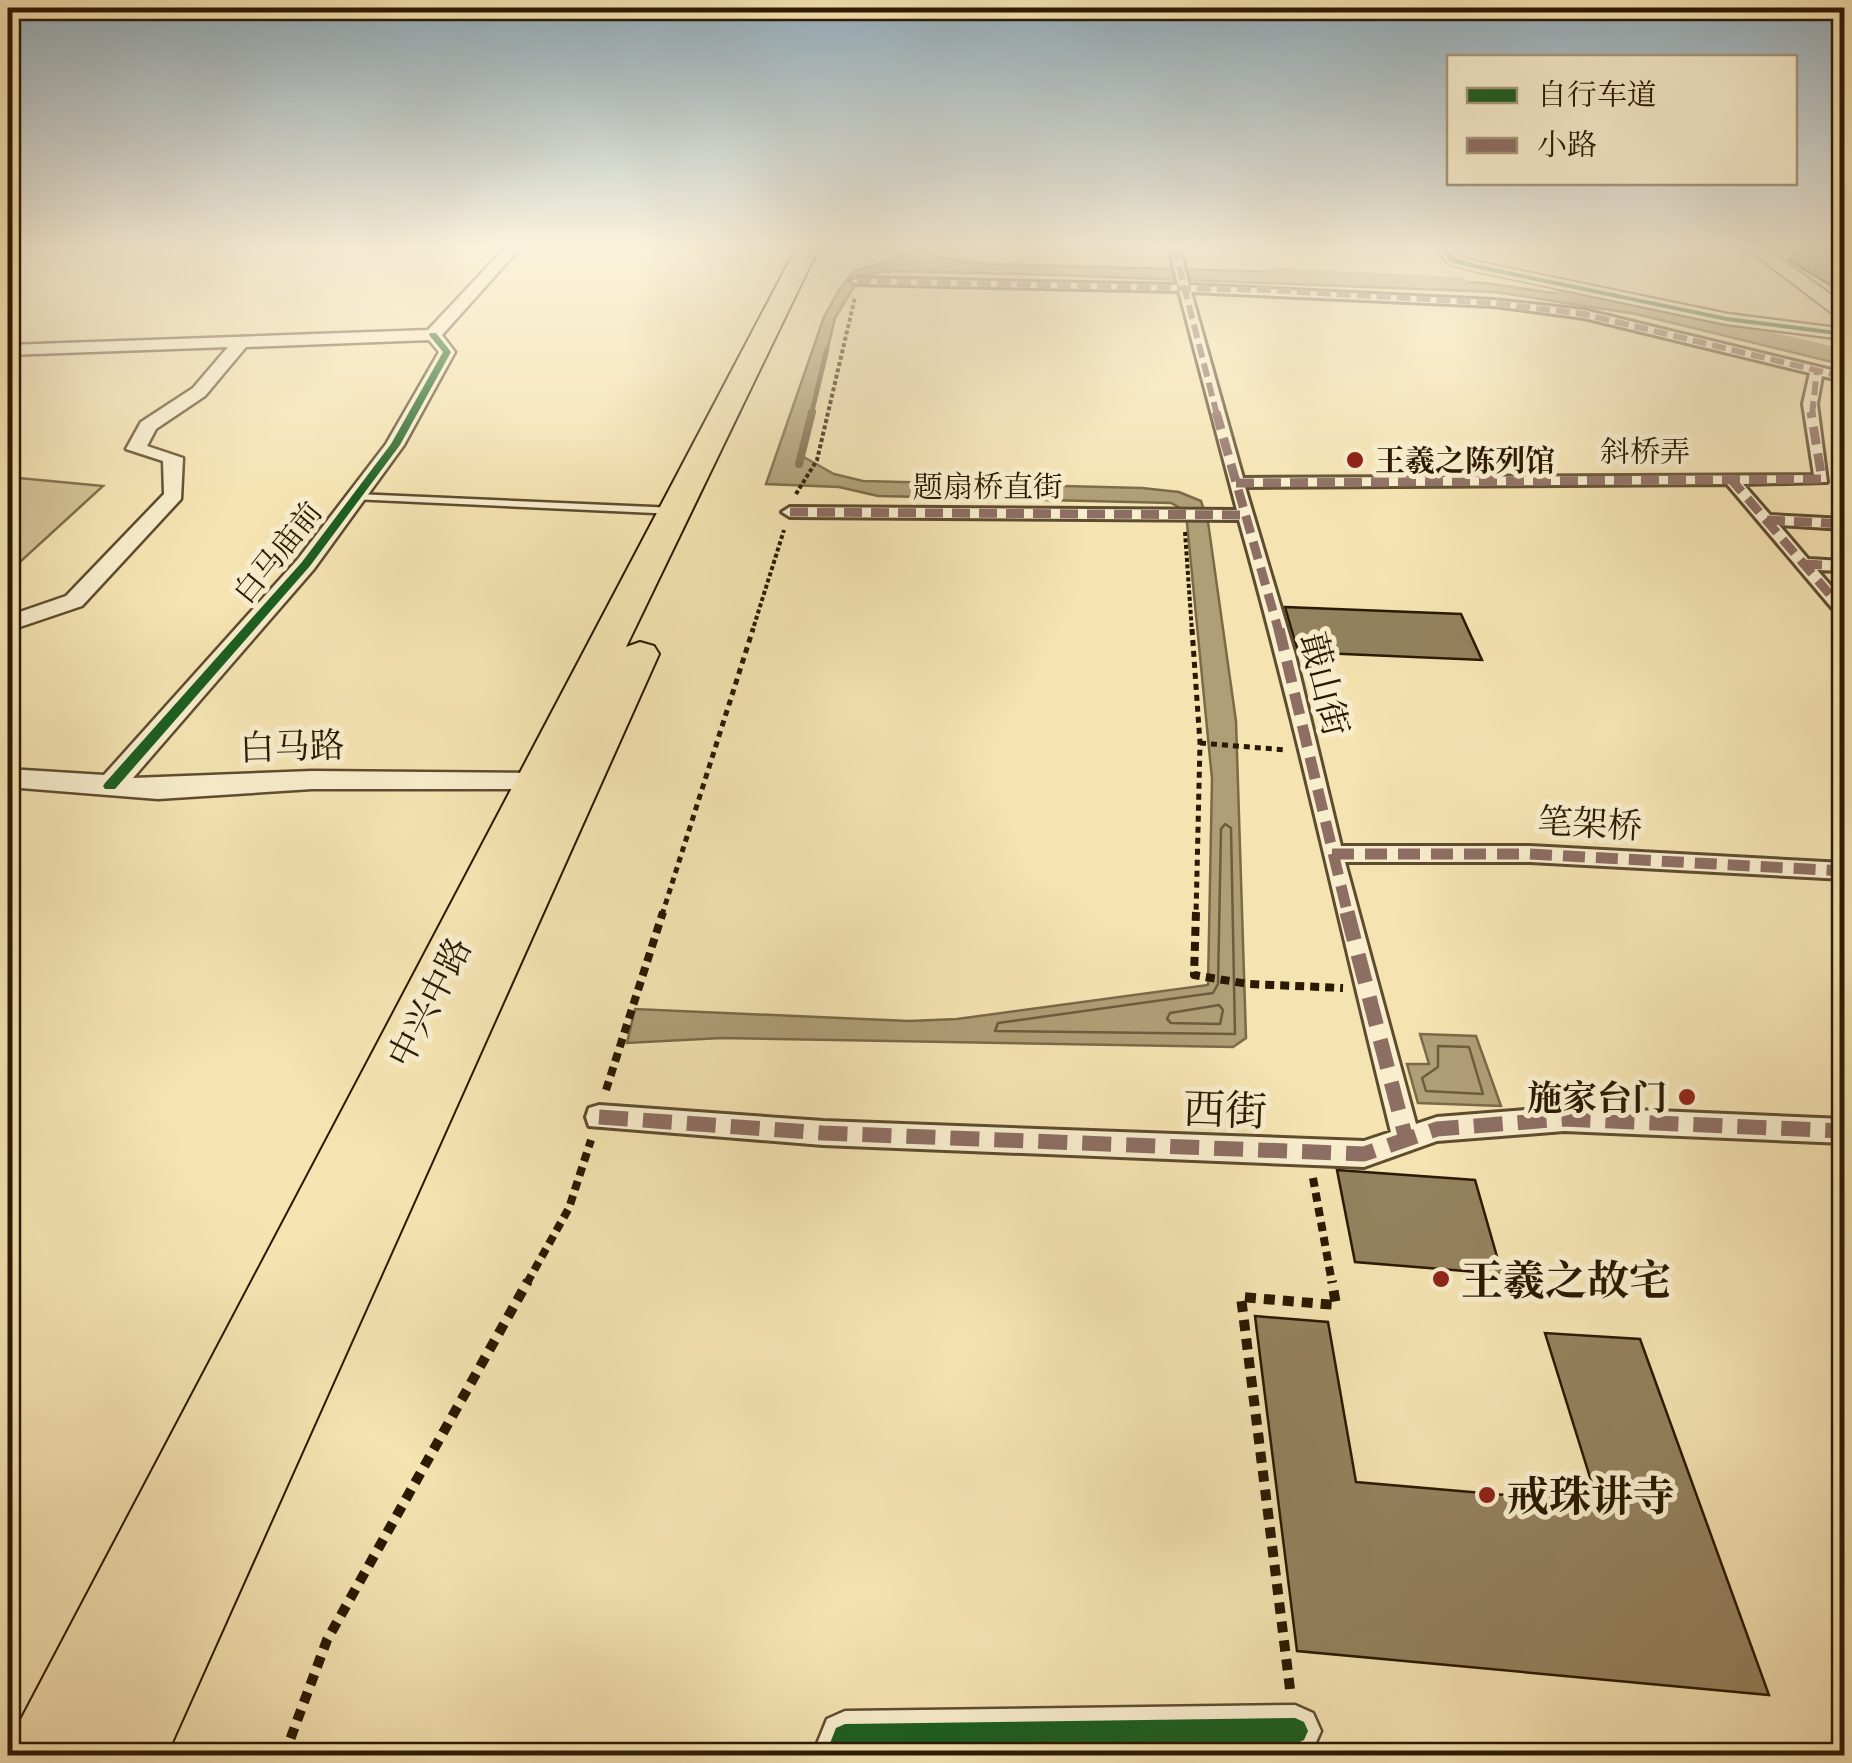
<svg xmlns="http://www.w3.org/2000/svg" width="1852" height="1763" viewBox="0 0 1852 1763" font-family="'Gentium Book Plus','Noto Serif SC',serif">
<rect width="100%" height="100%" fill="#f5e3b2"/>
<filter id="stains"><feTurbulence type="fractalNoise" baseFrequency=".002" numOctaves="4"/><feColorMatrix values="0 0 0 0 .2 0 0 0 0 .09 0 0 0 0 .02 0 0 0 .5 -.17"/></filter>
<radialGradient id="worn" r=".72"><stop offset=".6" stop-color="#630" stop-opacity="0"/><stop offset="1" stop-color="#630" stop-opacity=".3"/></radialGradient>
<!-- green -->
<path fill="#d3c194" stroke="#7f6d4b" stroke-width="2.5" d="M8,477L103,486L8,573Z"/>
<!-- water -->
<g fill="#b09e76" stroke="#7b6948" stroke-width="2.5">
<path d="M913,247H940L935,257L987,264L1281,272L1485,283L1594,299L1844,355V365L1636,314L1495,292L1055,275L889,271L861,275L835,318L802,456L834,474L863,481L1142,488L1179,492L1201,501L1208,522L1236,721L1246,1038L1233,1047L722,1038L627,1043L635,1009L909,1021L957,1019L1208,985L1212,779L1187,523L1182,509L1171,503L878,496L839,487L766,484L824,317L839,290L854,271L891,260Z"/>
<path d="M1420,1034L1476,1036L1501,1106L1418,1103L1407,1064H1429Z"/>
</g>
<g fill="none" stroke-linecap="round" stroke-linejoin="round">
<!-- shore -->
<g stroke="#6e5c3c" stroke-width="2.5">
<path d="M1225,824L1231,828L1235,1034L995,1031L998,1023L1213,993L1218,984L1221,829Z"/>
<path d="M1219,1005L1223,1010L1220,1024L1171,1023L1167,1019L1170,1013Z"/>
<path d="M1438,1046L1469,1047L1483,1094L1426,1091L1422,1078L1438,1067Z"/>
</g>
<!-- stream-far1 -->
<path stroke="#7b6948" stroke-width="5" d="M811,415L827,349"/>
<!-- stream -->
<path stroke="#7b6948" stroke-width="8" d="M799,464L812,412"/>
<!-- canal -->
<g fill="#b09e76" fill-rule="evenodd">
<path d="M1273,268L1461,277L1470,282L1461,287L1267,277V269Z"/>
<path d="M1562,289L1640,302L1844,349V361L1640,312L1556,298V290Z"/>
</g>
</g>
<!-- building -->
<g fill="#94825e" stroke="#2b1902" stroke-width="2.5">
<path d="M1801,250L1844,251V293L1789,260Z"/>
<path d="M1285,607L1461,614L1482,660L1298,652Z"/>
<path d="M1337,1170L1475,1180L1502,1274L1355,1262Z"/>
<path d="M1255,1316L1328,1322L1356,1482L1598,1503L1545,1333L1640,1339L1769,1695L1297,1651Z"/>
</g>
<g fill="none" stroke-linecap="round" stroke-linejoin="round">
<!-- service casing -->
<g stroke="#5e4c2e" stroke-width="5">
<path id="service" d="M356,494L676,508L681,511L676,514L352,499L351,497Z"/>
</g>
<!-- pedestrian casing -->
<g stroke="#5e4c2e" stroke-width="6">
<path id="pedestrian" d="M1169,247H1179L1189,285L1494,300L1584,310L1844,373V381L1822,376L1817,404L1827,482L1743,484L1770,515L1844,519V529L1779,525L1808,559L1844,561V571L1817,570L1844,601V616L1838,615L1727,484L1245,487L1295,655L1341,846H1530L1844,863V879L1530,862H1345L1416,1124L1437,1117L1564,1107L1844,1119V1143L1564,1131L1437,1141L1364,1167L823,1145L589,1126L586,1117L589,1108L599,1105L823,1121L1364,1141L1391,1132C1340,928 1296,722 1239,520L790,517L782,512L790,507L1237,510L1179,291L857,284L851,281L857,278L1178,285ZM1191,292L1494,306L1584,318L1810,373L1803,404L1814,475L1243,478Z"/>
</g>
<!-- minor casing -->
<g stroke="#5e4c2e" stroke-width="5">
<g id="minor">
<path d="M506,247H521L442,335L455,352L404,445L314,569L133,778L312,771L552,773L562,775L566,782L562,789H312L158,799L8,787V769L104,775L298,559L386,444L439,352L429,340L246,347L205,396L156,429L147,446L183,458L181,499L82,606L8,631V616L66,596L164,494L163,461L126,449L141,422L193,388L228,347L8,355V345L428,330Z"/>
<path d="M1436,247H1450L1458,257L1480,263L1727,314L1844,329V339L1727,324L1478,271L1448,263Z"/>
<path d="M1295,1705L1313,1713L1321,1731L1313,1749L1298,1756H812L827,1719L845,1711Z"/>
</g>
</g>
<!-- tertiary casing -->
<g stroke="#5e4c2e" stroke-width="4">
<path id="tertiary" d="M1745,247H1765L1844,304V319L1837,317Z"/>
</g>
<!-- primary casing -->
<g stroke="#2b1902" stroke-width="4">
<path id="primary" d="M797,247H819L626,647L640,642L654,646L659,654L166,1756H8L17,1727Z"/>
</g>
<!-- path-far3 -->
<g stroke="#2b1902" stroke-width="4" stroke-dasharray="4 2.5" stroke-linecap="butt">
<path d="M796,494L817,460L855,297"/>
<path d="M1185,532L1192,632"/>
<path d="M752,632L784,530"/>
</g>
<!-- path-far2 -->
<g stroke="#2b1902" stroke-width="5" stroke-dasharray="6 5" stroke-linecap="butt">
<path d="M1192,629L1200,743L1196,915"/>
<path d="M1200,743L1286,750"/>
<path d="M662,915L753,629"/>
</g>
<!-- path-far1 -->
<g stroke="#2b1902" stroke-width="8" stroke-dasharray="9 6" stroke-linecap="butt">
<path d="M1196,912L1194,975L1248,984L1343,988"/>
<path d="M606,1090L663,912"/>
<path d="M1313,1178L1332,1283"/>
<path d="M527,1283L569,1208L591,1140"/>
</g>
<!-- path -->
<g stroke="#2b1902" stroke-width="10" stroke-dasharray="11 8" stroke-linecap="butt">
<path d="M1290,1689L1241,1297L1336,1305L1332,1281"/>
<path d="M284,1756L327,1640L528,1281"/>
</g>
<!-- service -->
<use href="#service" fill="#f8edcd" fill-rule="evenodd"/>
<!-- pedestrian -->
<use href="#pedestrian" fill="#f8edcd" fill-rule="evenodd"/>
<!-- minor -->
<use href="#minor" fill="#f8edcd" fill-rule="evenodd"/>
<!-- tertiary -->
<use href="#tertiary" fill="#f8edcd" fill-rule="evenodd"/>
<!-- primary -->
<use href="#primary" fill="#f5e3b2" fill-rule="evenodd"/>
<!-- quiet-far3 -->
<g stroke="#8d6e63" stroke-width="6" stroke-dasharray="14 6" stroke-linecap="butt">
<path d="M1174,247L1217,415"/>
<path d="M857,281L1267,290L1494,303L1584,314L1844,377"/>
<path d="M1812,415L1817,370"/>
</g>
<!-- quiet-far2 -->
<g stroke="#8d6e63" stroke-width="9" stroke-dasharray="18 9" stroke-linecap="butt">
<path d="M1216,412L1279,632"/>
<path d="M1730,478L1844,611"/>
<path d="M1236,483L1822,479L1811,412"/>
<path d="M790,512L1245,515"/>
<path d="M1767,520L1844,524"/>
<path d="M1804,564L1844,566"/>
</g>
<!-- quiet-far1 -->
<g stroke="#8d6e63" stroke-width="11" stroke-dasharray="22 11" stroke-linecap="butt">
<path d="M1279,629L1348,915"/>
<path d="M1332,854H1530L1844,871"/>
</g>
<!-- quiet -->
<g stroke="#8d6e63" stroke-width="15" stroke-dasharray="29 15" stroke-linecap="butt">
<path d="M1347,912L1406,1139"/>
<path d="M599,1117L823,1133L1364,1154L1437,1129L1564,1119L1844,1131"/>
</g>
<!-- cycleway casing -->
<g stroke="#f8edcd" stroke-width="6">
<g id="cycleway">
<path d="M1440,247H1446L1456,258L1479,265L1727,317L1844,332V336L1727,321L1478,269L1450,262Z"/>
<path d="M430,333H436L451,352L400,445L310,566L115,789H105L103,786L105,783L302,562L391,444L443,352L429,335Z"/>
<path d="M1295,1718L1304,1722L1308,1731L1304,1740L1295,1744L853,1750L851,1756H825L836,1728L845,1724Z"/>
</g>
</g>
<!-- cycleway -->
<use href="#cycleway" fill="#1b5e20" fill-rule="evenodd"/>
</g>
<!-- sky -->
<linearGradient id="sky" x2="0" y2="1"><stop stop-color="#91abba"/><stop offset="0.5" stop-color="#faf2dc"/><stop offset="1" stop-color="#faf2dc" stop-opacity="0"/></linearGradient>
<rect width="1852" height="494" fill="url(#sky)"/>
<!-- markers -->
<g fill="#8f2418" stroke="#f8edcd" stroke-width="4">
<circle cx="1355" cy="460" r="10"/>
<circle cx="1687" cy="1097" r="10"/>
<circle cx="1441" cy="1279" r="10"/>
<circle cx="1487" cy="1495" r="10"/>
</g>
<g text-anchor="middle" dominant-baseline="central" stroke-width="10" stroke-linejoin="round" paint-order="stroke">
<!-- far-street labels -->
<g font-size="30" fill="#2b1902" stroke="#f8edcd">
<text x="1645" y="451">斜桥弄</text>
<text x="988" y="486">题扇桥直街</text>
<text transform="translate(277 552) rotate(-51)">白马庙前</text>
</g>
<!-- far-poi labels -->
<g font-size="30" font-weight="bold" fill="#2b1902" stroke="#f8edcd" text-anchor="start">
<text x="1375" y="460">王羲之陈列馆</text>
</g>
<!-- street labels -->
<g font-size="35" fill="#2b1902" stroke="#f8edcd">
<text transform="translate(1325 684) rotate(76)">蕺山街</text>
<text transform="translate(292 746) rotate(-2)">白马路</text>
<text transform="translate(1590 823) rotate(3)">笔架桥</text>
<text transform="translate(429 1002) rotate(-63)">中兴中路</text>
</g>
<!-- poi labels -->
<g font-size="35" font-weight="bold" fill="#2b1902" stroke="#f8edcd" text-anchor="end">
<text x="1667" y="1097">施家台门</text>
</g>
<!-- near-street labels -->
<g font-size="42" fill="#2b1902" stroke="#f8edcd">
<text transform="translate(1225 1109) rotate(2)">西街</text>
</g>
<!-- near-poi labels -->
<g font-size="42" font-weight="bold" fill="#2b1902" stroke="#f8edcd" text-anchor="start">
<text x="1461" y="1279">王羲之故宅</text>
<text x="1507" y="1495">戒珠讲寺</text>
</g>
</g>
<!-- margin -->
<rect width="1852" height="1763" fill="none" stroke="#f5e3b2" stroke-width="40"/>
<rect x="10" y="10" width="1832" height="1743" fill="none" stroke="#2b1902" stroke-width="5"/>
<rect x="20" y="20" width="1812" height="1723" fill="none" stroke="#2b1902" stroke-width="2.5"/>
<!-- legend -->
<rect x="1447" y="55" width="350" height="130" fill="#f8edcd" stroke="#a6987c" stroke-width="2.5"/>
<rect x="1467" y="88" width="50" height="15" fill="#1b5e20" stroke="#a6987c" stroke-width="2.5"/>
<text x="1537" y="105" font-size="30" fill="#2b1902">自行车道</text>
<rect x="1467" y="138" width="50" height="15" fill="#8d6e63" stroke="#a6987c" stroke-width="2.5"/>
<text x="1537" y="155" font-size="30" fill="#2b1902">小路</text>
<rect width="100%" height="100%" filter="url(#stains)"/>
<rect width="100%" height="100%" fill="url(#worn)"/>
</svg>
